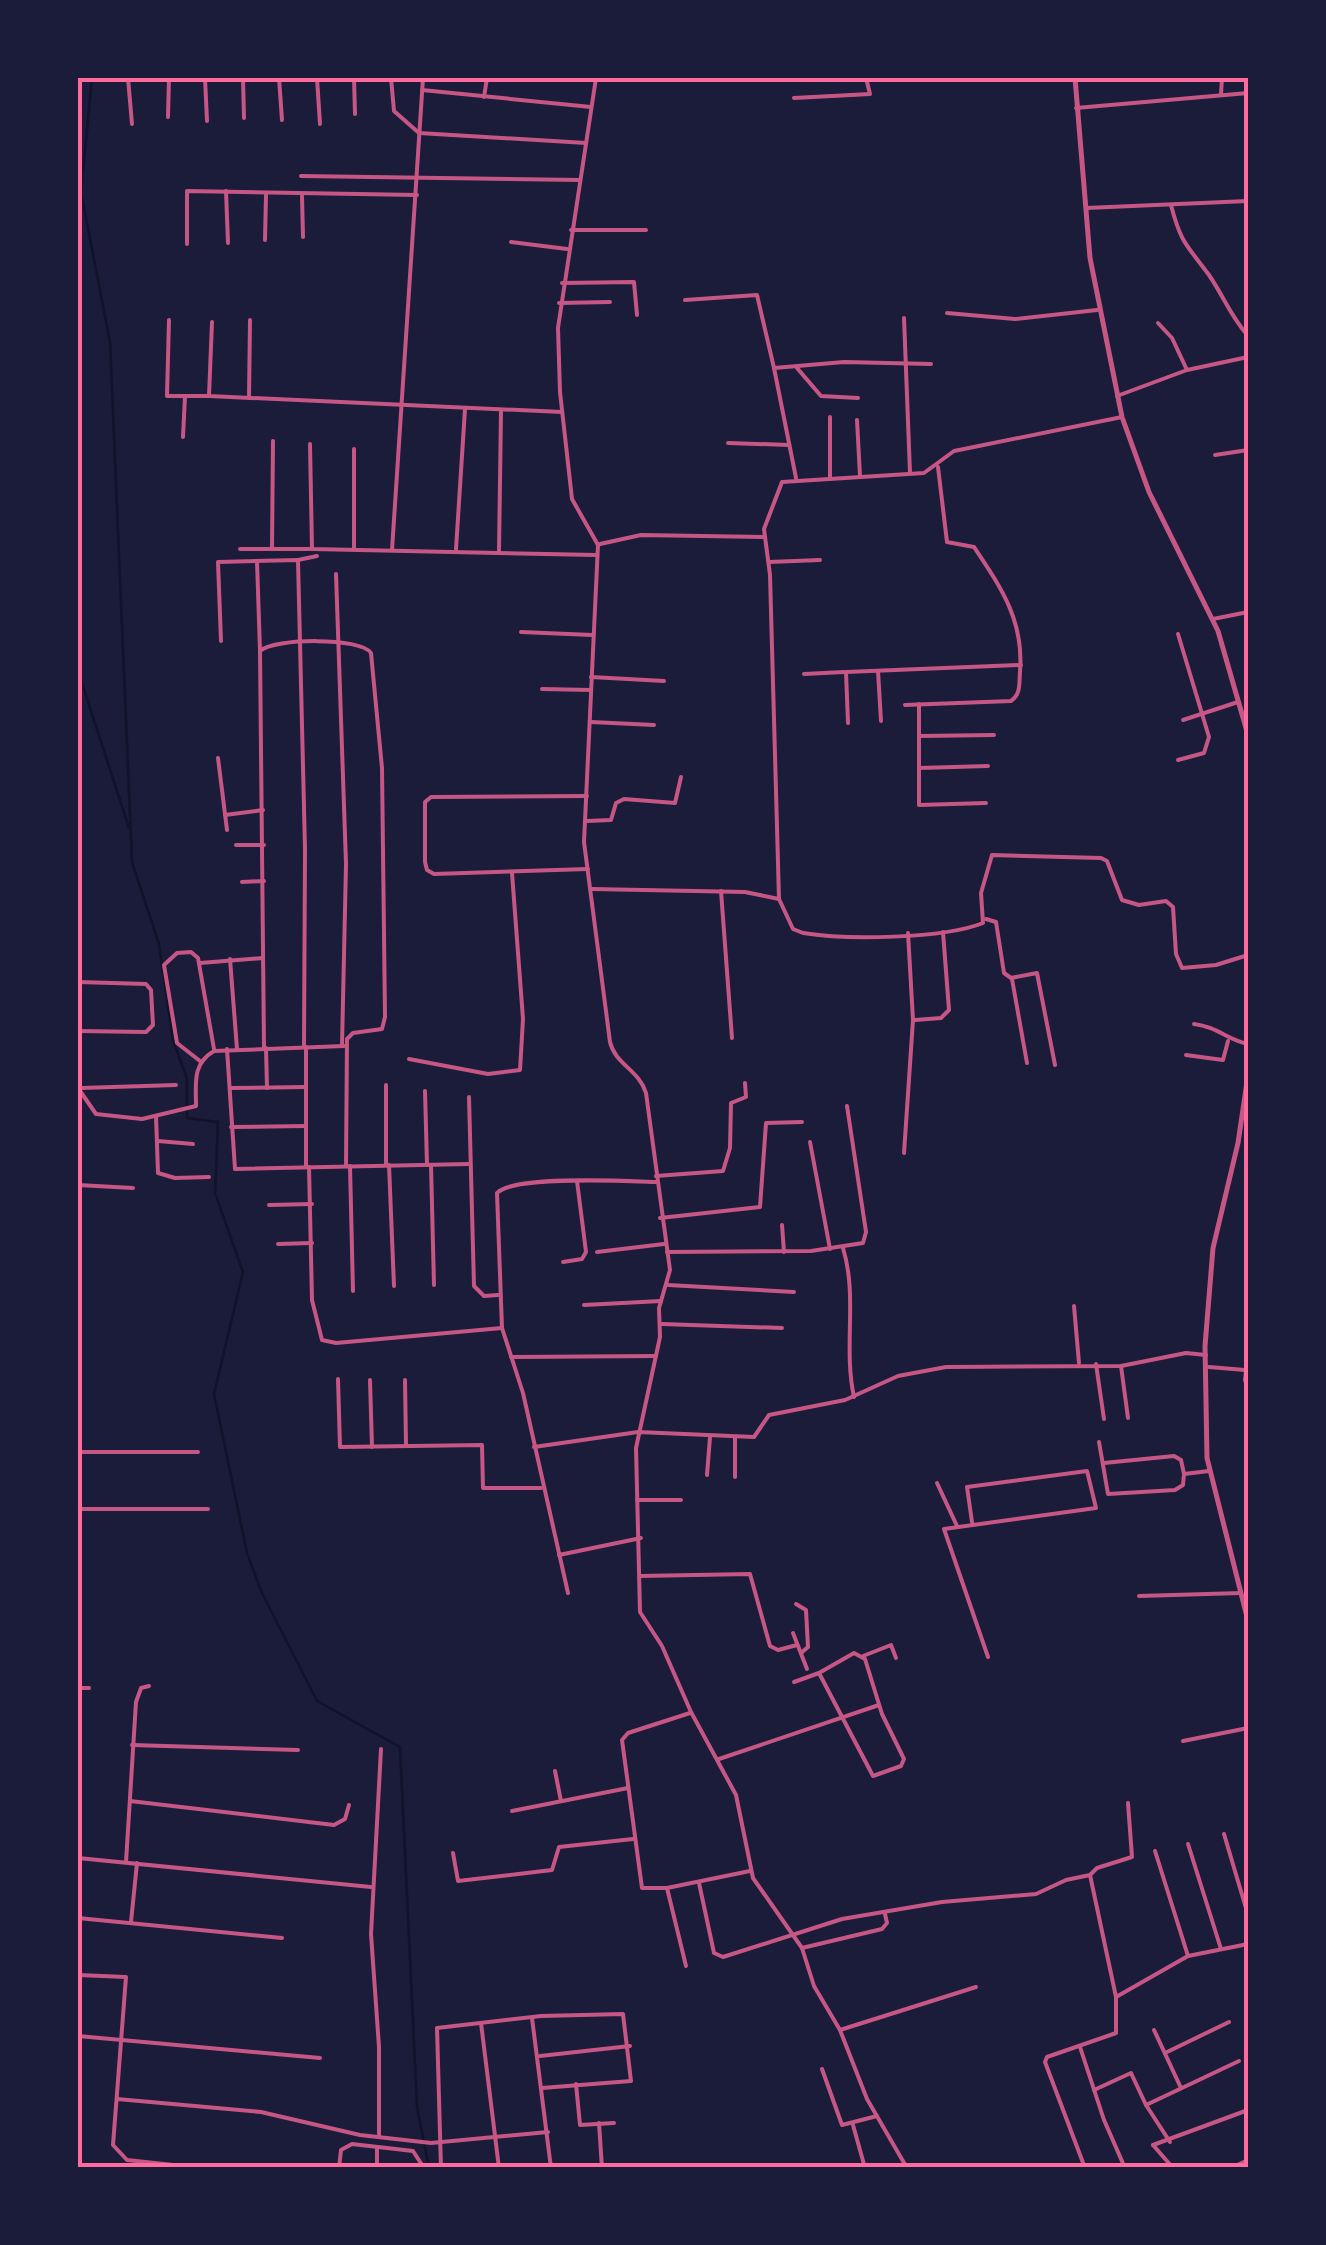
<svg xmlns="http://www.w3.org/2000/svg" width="1326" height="2245" viewBox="0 0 1326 2245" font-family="Lato,sans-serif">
<rect width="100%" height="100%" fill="#1b1b3a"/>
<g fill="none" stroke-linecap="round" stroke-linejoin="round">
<!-- stream -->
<g stroke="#12122b" stroke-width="2.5">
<path d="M92,78L81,192L110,342L132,862L159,944L173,1040L187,1079V1118L218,1122L215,1193L243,1272L214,1394L247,1553L262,1593L317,1701L400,1747L417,2107L429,2168"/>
<path d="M78,671L129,828"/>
</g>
<!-- minor -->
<g stroke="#c65784" stroke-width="4">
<path d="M128,78L132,124"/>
<path d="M205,78L207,121"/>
<path d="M243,78L244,118"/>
<path d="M279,78L282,120"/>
<path d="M317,78L320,124"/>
<path d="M354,78L355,114"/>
<path d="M391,78L394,111L419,133L586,143"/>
<path d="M596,78L558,328L560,392L572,499L598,545L584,842L610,1042C615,1064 639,1070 646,1093L670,1270L659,1308L660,1337L636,1448L640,1612L662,1646L691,1712L736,1795L753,1878L802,1948L814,1986L840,2030L867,2099L907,2168"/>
<path d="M422,90L591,107"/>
<path d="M1221,94L1222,78"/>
<path d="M484,97L487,78"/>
<path d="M794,98L870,94L866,78"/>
<path d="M1076,108L1248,93"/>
<path d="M168,117L169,78"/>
<path d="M301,176L580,180"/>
<path d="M226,191L228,243"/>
<path d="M302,196L303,237"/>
<path d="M1247,201L1248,255"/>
<path d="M1171,205C1181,244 1187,245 1209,275C1224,297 1230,315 1248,336"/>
<path d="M1086,208L1248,201"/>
<path d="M571,230H646"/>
<path d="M265,240L266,195"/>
<path d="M511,242L567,249"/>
<path d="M187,244V191L417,195"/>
<path d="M562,283L634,282L637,315"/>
<path d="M685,300L757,295L774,368"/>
<path d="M559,303L610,302"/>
<path d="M947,313L1015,319L1097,310"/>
<path d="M904,318L910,473"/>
<path d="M169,320L167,396H209"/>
<path d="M212,322L209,396L562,412"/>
<path d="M1158,323L1172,338L1187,370"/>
<path d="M1247,357L1248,371"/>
<path d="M797,368L821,396L858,398"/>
<path d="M1117,396L1187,370L1248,357"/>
<path d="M249,398L250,320"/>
<path d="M830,417V477"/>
<path d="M1122,417L954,451L924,473L782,482L764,529L770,575L779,899L793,929L803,933C846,940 943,939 983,923L981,893L992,855L1101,858L1107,861L1122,900L1139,905L1166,901L1173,907L1176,954L1182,968L1216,965L1248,955"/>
<path d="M857,420L860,476"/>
<path d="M183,437L185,396"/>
<path d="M728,443L789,445"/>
<path d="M310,444L312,549L596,555"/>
<path d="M354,449V548"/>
<path d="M1215,455L1248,450"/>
<path d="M796,478L774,368L844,362L931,364"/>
<path d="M600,544L641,535L764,537"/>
<path d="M240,549H312"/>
<path d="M272,549L273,441"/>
<path d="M456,549L465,409"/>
<path d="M392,550L423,78"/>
<path d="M499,551L501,411"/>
<path d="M298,560L317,556"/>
<path d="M257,561L260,651"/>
<path d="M769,562L820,560"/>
<path d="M336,574L346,864L342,1046"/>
<path d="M1213,619L1248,612"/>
<path d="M521,632L592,635"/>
<path d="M221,641L218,562L298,560L305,849L304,1047"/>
<path d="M878,671L881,721"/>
<path d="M804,674L844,672"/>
<path d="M591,677L664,681"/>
<path d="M542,689L591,690"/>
<path d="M919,704V805L986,803"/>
<path d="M905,705L1011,701C1021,694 1019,684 1020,672C1024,621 1002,589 974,547L947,542L938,467"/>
<path d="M1183,720L1238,702"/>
<path d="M591,722L654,725"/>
<path d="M848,723L846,672L1021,665"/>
<path d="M919,736L994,735"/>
<path d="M218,758L227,830"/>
<path d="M1178,760L1204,753L1209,737L1178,634"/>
<path d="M919,768L988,766"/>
<path d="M587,796L431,797L425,802V862L427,870L434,874L588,869"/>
<path d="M225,815L263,810"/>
<path d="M587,821L611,820L616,803L624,799L675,803L681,777"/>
<path d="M236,845H264"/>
<path d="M242,882L264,881"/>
<path d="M592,889L745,892L779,899"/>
<path d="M721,891L732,1038"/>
<path d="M986,919L996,922L1004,973L1011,978L1037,973L1055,1065"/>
<path d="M230,959L237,1049"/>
<path d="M200,963L263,958"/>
<path d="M1012,979L1027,1063"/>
<path d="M78,982L146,984L151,990L153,1025L146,1032L78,1031"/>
<path d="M915,1020L941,1018L949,1010L943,932"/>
<path d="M1194,1024C1218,1027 1227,1040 1248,1044"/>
<path d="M306,1047V1167"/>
<path d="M264,1048L260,651C274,638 361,637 371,653L382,768L385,1017L382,1029L353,1033L347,1039L346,1166"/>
<path d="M266,1048L267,1088"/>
<path d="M227,1049L235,1169L469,1164"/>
<path d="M1186,1055L1223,1060L1228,1041"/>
<path d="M409,1059L488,1074L520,1070L523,1019L512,873"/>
<path d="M200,1061L177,1043L164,965L177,953L191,952L198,958L214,1049"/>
<path d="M78,1088L96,1114L142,1119L196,1106C196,1083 192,1064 214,1051L344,1046"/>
<path d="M81,1088L176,1085"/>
<path d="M231,1088L306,1087"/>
<path d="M425,1091L427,1165"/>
<path d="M469,1097L474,1286L484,1296L498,1295"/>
<path d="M156,1116L158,1173L175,1178L209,1177"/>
<path d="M231,1127L306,1126"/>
<path d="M158,1141L193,1144"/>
<path d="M810,1142L830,1249"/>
<path d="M904,1153L913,1020L908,933"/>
<path d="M386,1165V1085"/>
<path d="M389,1165L394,1286"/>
<path d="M431,1165L434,1285"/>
<path d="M350,1166L353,1291"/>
<path d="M309,1167L312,1300L322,1340L336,1343L502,1328"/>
<path d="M656,1176L723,1171L730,1148L731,1103L746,1097L745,1083"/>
<path d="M78,1185L133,1188"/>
<path d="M269,1205L312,1204"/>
<path d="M660,1218L760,1207L766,1123L802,1122"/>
<path d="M782,1225L784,1252"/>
<path d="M278,1244L312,1243"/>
<path d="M843,1248C858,1297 843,1347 854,1397"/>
<path d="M597,1252L664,1244"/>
<path d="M667,1252L811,1251L863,1243L866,1232L847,1106"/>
<path d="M563,1262L582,1259L586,1252L577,1181"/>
<path d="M668,1285L794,1292"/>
<path d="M584,1305L661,1301"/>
<path d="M1074,1306L1079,1363"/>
<path d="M662,1324L782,1328"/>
<path d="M1248,1354L1245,1380L1248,1388"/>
<path d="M511,1357L656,1356"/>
<path d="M1096,1364L1104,1419"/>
<path d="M1121,1366L1128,1418"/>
<path d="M1209,1367L1245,1370"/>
<path d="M338,1379L340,1447L482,1445L483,1488H541"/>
<path d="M370,1380L372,1447"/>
<path d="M405,1380L406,1446"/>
<path d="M1099,1442L1108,1494L1175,1490L1183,1485L1184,1474L1209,1471"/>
<path d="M534,1447L638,1432L754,1437L769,1415L845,1400L898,1376L946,1367L1121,1366L1186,1353L1206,1355"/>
<path d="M78,1452H198"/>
<path d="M1104,1463L1174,1456L1181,1460L1184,1474"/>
<path d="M707,1475L710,1437"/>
<path d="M735,1477V1437"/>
<path d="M937,1483L957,1526"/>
<path d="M637,1500H681"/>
<path d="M78,1509H208"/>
<path d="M972,1522L967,1487L1087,1471L1096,1508L944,1529L988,1657"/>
<path d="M559,1555L641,1538"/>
<path d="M640,1576L750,1574L770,1646L778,1650L797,1645"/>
<path d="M568,1593L523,1393L502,1328L497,1193C514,1175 626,1181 656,1182"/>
<path d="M1139,1596L1241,1593"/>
<path d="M796,1604L806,1610L808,1647L801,1653"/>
<path d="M793,1633L807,1669"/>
<path d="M854,1653L865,1659L882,1714L904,1759L901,1766L873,1776L819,1673Z"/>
<path d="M863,1656L891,1645L896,1658"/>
<path d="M794,1682L819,1673"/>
<path d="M78,1688H89"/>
<path d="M690,1713L628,1733L622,1740L642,1888H667L750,1871"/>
<path d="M1183,1741L1248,1728"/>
<path d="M132,1745L298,1750"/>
<path d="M719,1759L879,1705"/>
<path d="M555,1771L561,1801"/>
<path d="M130,1801L334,1825L345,1819L349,1805"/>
<path d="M512,1811L628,1788"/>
<path d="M1224,1834L1248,1915"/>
<path d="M1188,1844L1221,1949"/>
<path d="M1155,1851L1188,1956"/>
<path d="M453,1853L458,1881L552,1870L559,1847L633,1839"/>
<path d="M78,1858L371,1887"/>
<path d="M126,1862L136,1702L141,1688L149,1686"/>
<path d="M1090,1875L1097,1868L1132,1857L1128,1803"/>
<path d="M699,1883L714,1953L723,1957L842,1919L942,1902L1036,1894L1066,1880L1090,1875L1116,1997V2033L1047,2057L1045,2062L1085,2168"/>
<path d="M667,1888L686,1966"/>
<path d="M78,1918L282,1938"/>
<path d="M131,1922L137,1863"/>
<path d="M802,1948L882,1929L887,1923L885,1914"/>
<path d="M78,1975L126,1977L113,2145L127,2160L201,2168"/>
<path d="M1116,1997L1188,1956L1248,1944"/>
<path d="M532,2018L551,2168"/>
<path d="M481,2023L499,2168"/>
<path d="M840,2030L976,1987"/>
<path d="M1154,2030L1181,2088"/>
<path d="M78,2036L320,2058"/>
<path d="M1080,2047L1104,2120L1125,2168"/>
<path d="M1165,2053L1229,2022"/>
<path d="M540,2056L630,2046"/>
<path d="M822,2069L842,2125L877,2116"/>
<path d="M576,2084L580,2125L614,2123"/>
<path d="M1094,2090L1131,2073L1146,2105L1239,2061"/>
<path d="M117,2099L261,2112L360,2135L431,2143L548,2132"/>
<path d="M1146,2105L1170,2142"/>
<path d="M599,2123L602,2168"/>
<path d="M853,2125L865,2168"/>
<path d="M379,2137V2047L371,1934L381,1749"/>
<path d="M1153,2145L1248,2110"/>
<path d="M1153,2145L1173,2168"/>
<path d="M339,2168L341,2150L352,2144L413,2151L424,2168"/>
<path d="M377,2168V2147"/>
<path d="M441,2168L437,2028L541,2016L623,2014L631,2081L542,2088"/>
<path d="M1231,2168L1248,2160"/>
</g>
<!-- tertiary -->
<g stroke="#c65784" stroke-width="5">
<path d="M1075,78L1090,258L1122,417L1149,492L1218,631L1248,735"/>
<path d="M1248,1075L1238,1143L1213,1248L1205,1346L1207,1458L1248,1621"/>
</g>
</g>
<!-- border -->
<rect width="1326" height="2245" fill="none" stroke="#1b1b3a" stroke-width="160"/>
<rect x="80" y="80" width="1166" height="2085" fill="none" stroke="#ff6b9d" stroke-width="4"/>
</svg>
